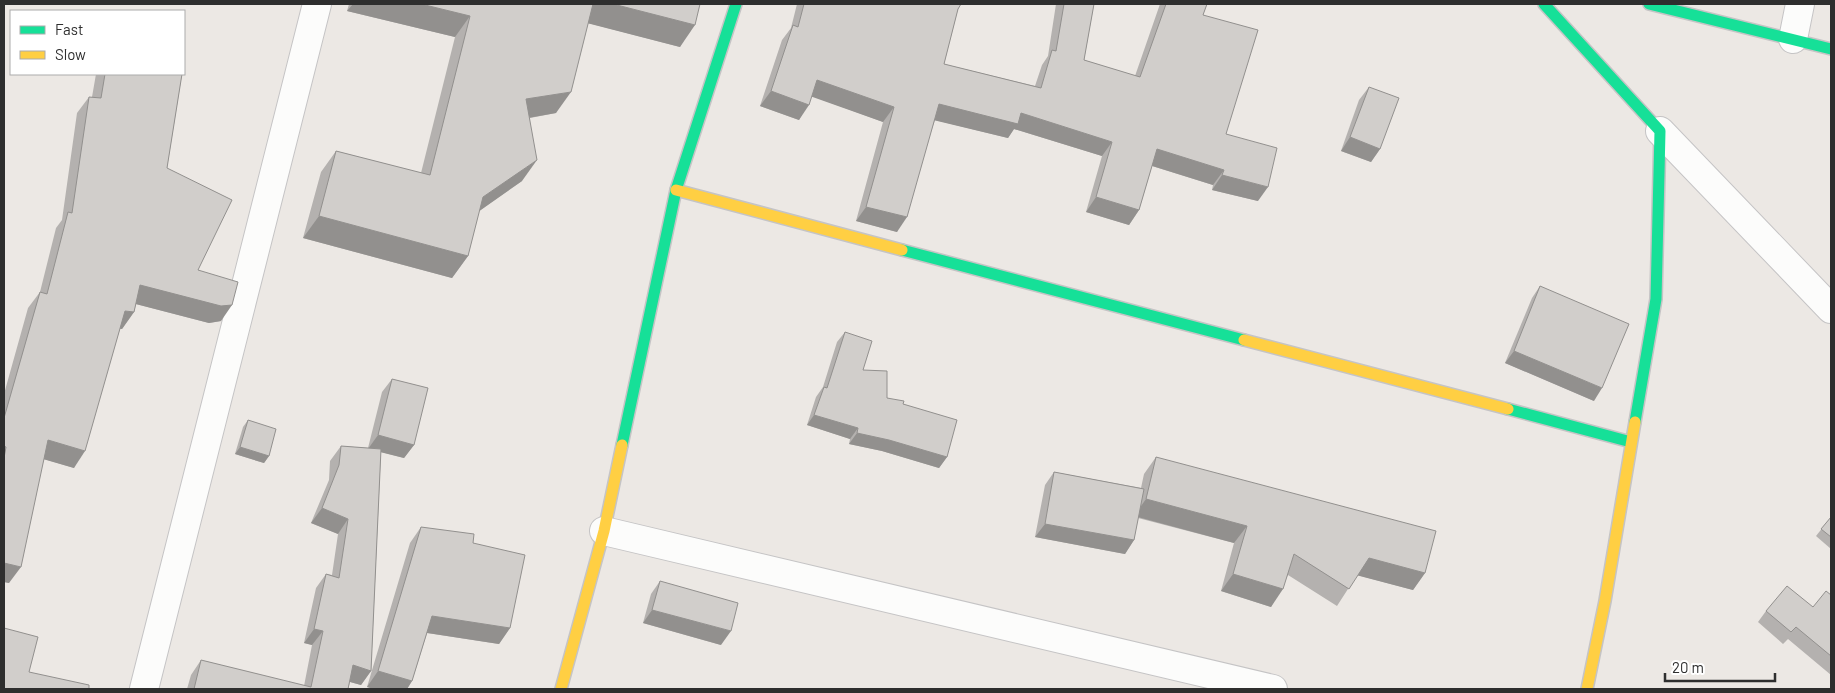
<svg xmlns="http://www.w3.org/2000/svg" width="1835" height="693" viewBox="0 0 1835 693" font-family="Barlow,sans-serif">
<rect width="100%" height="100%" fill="#ece8e4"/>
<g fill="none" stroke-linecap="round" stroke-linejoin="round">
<!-- street casing -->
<g stroke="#c5c4c5" stroke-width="30">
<g id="street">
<path d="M1793,39L1800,4"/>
<path d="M1660,131L1831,309"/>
<path d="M604,531L1273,689"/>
<path d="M144,689L317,4"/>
</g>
</g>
<!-- fast casing -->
<g stroke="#c5c4c5" stroke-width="14">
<g id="fast">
<path d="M1544,4L1660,131L1656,299L1635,422"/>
<path d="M1649,4L1831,49"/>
<path d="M902,250L1244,340"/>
<path d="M1508,409L1631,442"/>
<path d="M622,445L676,190L736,4"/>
</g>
</g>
<!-- slow casing -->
<g stroke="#c5c4c5" stroke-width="14">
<g id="slow">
<path d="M676,190L902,250"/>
<path d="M1244,340L1508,409"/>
<path d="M561,689L604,531L622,445"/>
<path d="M1587,689L1605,601L1635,422"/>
</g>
</g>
<!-- street -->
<use href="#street" stroke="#fcfcfb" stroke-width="28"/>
<!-- fast -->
<use href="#fast" stroke="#16e098" stroke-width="11"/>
<!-- slow -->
<use href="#slow" stroke="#ffcf43" stroke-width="11"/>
</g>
<!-- wall -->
<g fill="#b4b1af">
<path d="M349,4H700L680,47L588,23L556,113L530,118L522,181L479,211L468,256L452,278L303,238L321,172L336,151L421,173L455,37L347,11Z"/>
<path d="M797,4H961L958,9L944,64L1035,86L1042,65L1048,56L1056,4H1094L1084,60L1135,76L1160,4H1207L1203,15L1226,134L1258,201L1212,190L1213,185L1152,166L1139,210L1129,225L1086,212L1102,156L1014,129L1008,138L935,120L897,232L856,221L883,122L812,96L799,120L760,106L782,40L791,28Z"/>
<path d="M96,74H182L167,168L198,270L221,321L209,323L136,304L134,312L122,329H120L74,468L44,459L9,583L4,582V394L28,308L40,292L56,228L62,220L77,113L89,97H92Z"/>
<path d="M1369,87L1380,149L1371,162L1341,151L1359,100Z"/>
<path d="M1540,286L1594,401L1505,363L1532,298Z"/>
<path d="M845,332L863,370L887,398L903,404L947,457L939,468L882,451L849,444L850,439L807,425L816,397L823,387L837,342Z"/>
<path d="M392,379L414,445L404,458L381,452L371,671L361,685L350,682L348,689H187L191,675L201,660L304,686L312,645L304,643L316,588L326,574L332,575L338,534L311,523L329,480L330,461L341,446L368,448L382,392Z"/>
<path d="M248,420L269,456L264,463L235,454L243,427Z"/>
<path d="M1156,457L1425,573L1413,590L1357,575L1337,606L1288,575L1271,607L1221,591L1234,543L1138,518L1134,540L1125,554L1035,537L1045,485L1054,472L1141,488L1144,474Z"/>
<path d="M1831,517V549L1816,536Z"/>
<path d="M421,527L473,543L510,628L499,644L427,633L412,681L407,689H374L367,687L410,543Z"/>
<path d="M660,581L721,645L643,623L651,594Z"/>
<path d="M1831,595V675L1788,639L1783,644L1758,622L1766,611L1813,607Z"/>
</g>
<!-- shaded-wall -->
<g fill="#92908e">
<path d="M353,4H421L470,16L455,37L347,11Z"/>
<path d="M591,4H613L695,25L680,47L579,21Z"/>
<path d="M817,80L894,107L883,122L807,95Z"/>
<path d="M771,91L809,105L799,120L760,106Z"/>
<path d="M571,92L556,113L511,121L526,99Z"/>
<path d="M939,104L1021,113L1112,142L1102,156L1014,129L1008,138L929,119Z"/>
<path d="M1350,137L1380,149L1371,162L1341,151Z"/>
<path d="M1157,149L1224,170L1213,185L1146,164Z"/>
<path d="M537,160L522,181L468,219L483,197Z"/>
<path d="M1222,175L1268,187L1258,201L1212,190Z"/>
<path d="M1096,197L1139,210L1129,225L1086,212Z"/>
<path d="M866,207L907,217L897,232L856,221Z"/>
<path d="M319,216L468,256L452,278L303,238Z"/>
<path d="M140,285L232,305L221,321L209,323L128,302Z"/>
<path d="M125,311L134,312L122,329L114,327Z"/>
<path d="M1514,351L1602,388L1594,401L1505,363Z"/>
<path d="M814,415L858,428L850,439L807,425Z"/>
<path d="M857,433L889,440L947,457L939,468L882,451L849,444Z"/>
<path d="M378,435L414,445L404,458L368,449Z"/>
<path d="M48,440L85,451L74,468L36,457Z"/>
<path d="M240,447L269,456L264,463L235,454Z"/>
<path d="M1146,499L1247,526L1234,543L1134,516Z"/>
<path d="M322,508L348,519L338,534L311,523Z"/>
<path d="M1045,524L1134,540L1125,554L1035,537Z"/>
<path d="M1369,558L1425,573L1413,590L1356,575Z"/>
<path d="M4,563L21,567L9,583L4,582Z"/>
<path d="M1233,574L1283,589L1271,607L1221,591Z"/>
<path d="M652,610L731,631L721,645L643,623Z"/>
<path d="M432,616L510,628L499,644L421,632Z"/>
<path d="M314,629L323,631L312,645L304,643Z"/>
<path d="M353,665L371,671L361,685L343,680Z"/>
<path d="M378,671L412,681L407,689H374L367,687Z"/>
</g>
<!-- building -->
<g fill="#d1cecb" stroke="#92908e">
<path d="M421,4H593L571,92L526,99L537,160L483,197L468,256L319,216L336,151L430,175L470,16Z"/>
<path d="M613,4H700L695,25Z"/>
<path d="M804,4H961L958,9L944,64L1041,88L1052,50L1056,51L1064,4H1094L1084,60L1140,77L1166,4H1207L1203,15L1258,30L1226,134L1277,148L1268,187L1222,175L1224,170L1157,149L1139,210L1096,197L1112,142L1021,113L1018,124L939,104L907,217L866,207L894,107L817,80L809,105L771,91L793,25L798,27Z"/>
<path d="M105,74H182L167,168L232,200L198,270L238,282L232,305L221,306L140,285L134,312L125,311L85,451L48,440L21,567L4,563V458L6,447L4,446V418L40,292L47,294L68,212L72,213L89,97L101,98Z"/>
<path d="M1369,87L1399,98L1380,149L1350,137Z"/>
<path d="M1540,286L1629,324L1602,388L1514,351Z"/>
<path d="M845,332L872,341L863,370L887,371V398L904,401L903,404L957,420L947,457L889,440L857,433L858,428L814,415L824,387L827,388Z"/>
<path d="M392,379L428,388L414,445L378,435Z"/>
<path d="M248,420L276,429L269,456L240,447Z"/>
<path d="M341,446L381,449L371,671L353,665L348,689H194L201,660L311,687L323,631L314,629L326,574L339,578L348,519L322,508L339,465Z"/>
<path d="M1156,457L1436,531L1425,573L1369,558L1349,589L1294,554L1283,589L1233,574L1247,526L1146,499Z"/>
<path d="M1054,472L1144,489L1134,540L1045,524Z"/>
<path d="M1831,517V537L1821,529Z"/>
<path d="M421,527L474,534L473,543L525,555L510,628L432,616L412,681L378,671Z"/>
<path d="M660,581L738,603L731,631L652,610Z"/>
<path d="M1787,586L1813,607L1826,591L1831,595V656L1796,627L1791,632L1766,611Z"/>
<path d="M4,628L38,637L29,672L89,685V689H4Z"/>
</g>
<!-- border -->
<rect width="1835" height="693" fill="none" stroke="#2e2e2e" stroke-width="10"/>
<!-- legend -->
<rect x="10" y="10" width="175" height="65" fill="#ffffff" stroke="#ababab"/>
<rect x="20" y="26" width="25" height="8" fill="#16e098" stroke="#ababab"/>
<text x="55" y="35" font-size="15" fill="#2e2e2e">Fast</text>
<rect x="20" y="51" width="25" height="8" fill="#ffcf43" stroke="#ababab"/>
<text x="55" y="60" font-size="15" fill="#2e2e2e">Slow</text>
<!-- scale -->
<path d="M1665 673v8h110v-8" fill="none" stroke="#2e2e2e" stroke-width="2.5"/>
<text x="1672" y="673" font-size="15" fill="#2e2e2e" stroke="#ffffff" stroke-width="4" paint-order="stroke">20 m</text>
</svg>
